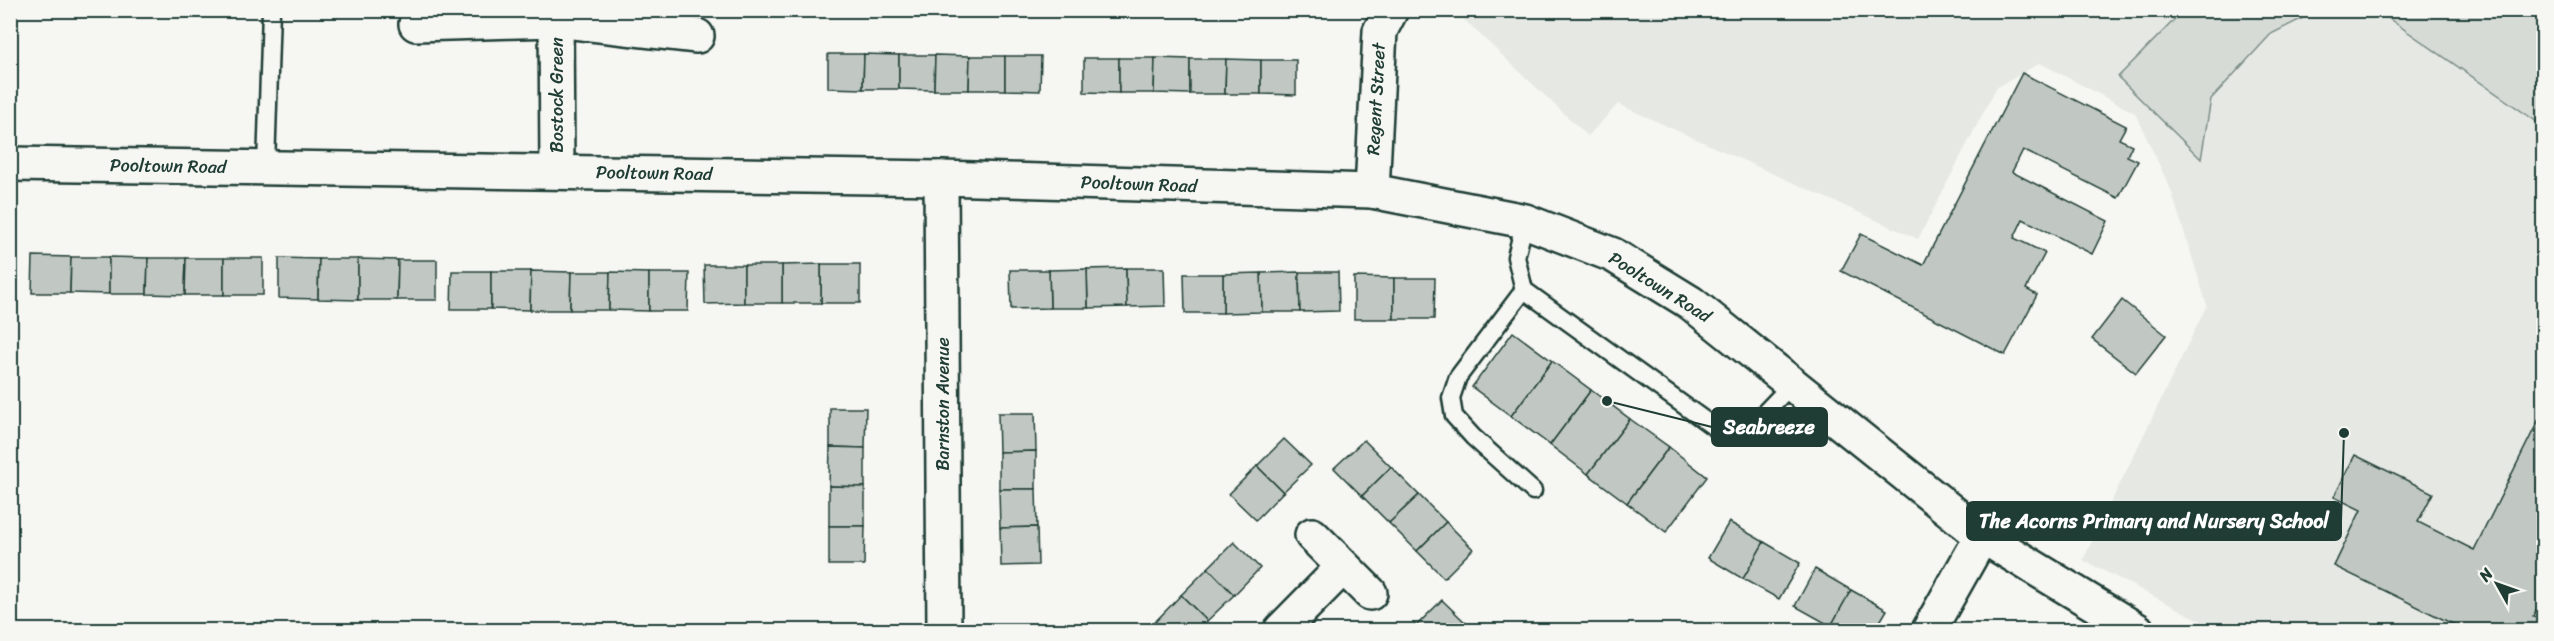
<svg xmlns="http://www.w3.org/2000/svg" width="2554" height="641" viewBox="0 0 2554 641" font-family="Sriracha,sans-serif">
<rect width="100%" height="100%" fill="#f6f6f2"/>
<filter id="ink" filterUnits="userSpaceOnUse"><feTurbulence type="fractalNoise" baseFrequency=".0167" numOctaves="2"/><feDisplacementMap in="SourceGraphic" scale="12" xChannelSelector="R" yChannelSelector="G"/><feConvolveMatrix kernelMatrix="1 2 1 2 8 2 1 2 1" color-interpolation-filters="sRGB"/></filter>
<g filter="url(#ink)">
<!-- built -->
<path fill="#e6e8e4" d="M1455,11H2543V630H2219L2083,560L2207,305L2171,190L2135,113L2040,63L1996,88L1918,239L1618,104L1588,136Z"/>
<!-- green -->
<g fill="#d6dbd6" stroke="#7a8c85" stroke-width="1.5">
<path d="M2183,11H2317L2271,34L2211,99L2201,159L2118,77Z"/>
<path d="M2378,11H2543V126Z"/>
</g>
<!-- building -->
<g fill="#c1c8c3" stroke="#1f3d34" stroke-width="1.5">
<path d="M828,54H864L863,89L828,88Z"/>
<path d="M864,54L899,55V89H863Z"/>
<path d="M899,55H935L934,90L899,89Z"/>
<path d="M935,55L970,56L969,90H934Z"/>
<path d="M970,56H1005V90H969Z"/>
<path d="M1005,56H1041L1040,91L1005,90Z"/>
<path d="M1084,58H1119V93L1084,92Z"/>
<path d="M1119,58H1155L1154,93H1119Z"/>
<path d="M1155,58L1190,59V94L1154,93Z"/>
<path d="M1190,59H1226L1225,94H1190Z"/>
<path d="M1226,59L1261,60V94H1225Z"/>
<path d="M1261,60H1296V95L1261,94Z"/>
<path d="M2022,73L2126,126L2119,139L2132,145L2127,156L2138,161L2118,198L2023,150L2012,172L2108,221L2092,254L2023,219L2014,238L2045,253L2026,289L2037,295L2005,355L1841,271L1861,234L1923,265Z"/>
<path d="M33,256L71,257L70,293H32Z"/>
<path d="M71,257H109V294L70,293Z"/>
<path d="M109,257L148,258L147,294H109Z"/>
<path d="M148,258H186L185,295L147,294Z"/>
<path d="M186,258H224V295H185Z"/>
<rect x="224" y="258" width="39" height="37"/>
<path d="M279,258L319,259L318,299L279,298Z"/>
<path d="M319,259H358V300L318,299Z"/>
<path d="M358,259L398,260L397,300H358Z"/>
<path d="M398,260H437V300H397Z"/>
<rect x="821" y="264" width="39" height="39"/>
<path d="M821,264V303H782V265Z"/>
<path d="M704,265H744V303L705,304Z"/>
<rect x="744" y="265" width="38" height="38"/>
<path d="M1126,268L1127,307L1088,308L1087,269Z"/>
<path d="M1126,268H1164L1165,306L1127,307Z"/>
<path d="M1087,269L1088,308H1050L1049,270Z"/>
<path d="M1010,270H1049L1050,308L1011,309Z"/>
<path d="M452,271H491V309H451Z"/>
<path d="M491,271H531L530,310L491,309Z"/>
<path d="M531,271L571,272L570,310H530Z"/>
<path d="M571,272H610L609,310H570Z"/>
<path d="M610,272L649,273V311L609,310Z"/>
<path d="M1299,272L1300,312H1262L1261,273Z"/>
<path d="M1299,272H1338L1339,311L1300,312Z"/>
<path d="M649,273H689L688,311H649Z"/>
<path d="M1261,273L1262,312L1223,313V274Z"/>
<path d="M1184,274H1223V313H1185Z"/>
<path d="M1354,277L1394,278V319H1354Z"/>
<path d="M1394,278H1435L1434,319H1394Z"/>
<path d="M2122,300L2166,335L2136,373L2092,339Z"/>
<path d="M1513,332L1552,361L1511,416L1472,387Z"/>
<path d="M1552,361L1591,390L1550,445L1511,416Z"/>
<path d="M1591,390L1630,419L1588,474L1550,445Z"/>
<path d="M830,408H866L865,448L830,447Z"/>
<path d="M2544,409V595L2533,616L2544,622V630H2465L2334,566L2361,510L2334,497L2355,455L2433,493L2418,522L2474,550Z"/>
<path d="M998,413H1035L1036,451L999,452Z"/>
<path d="M1630,419L1669,447L1627,503L1588,474Z"/>
<path d="M1284,439L1311,465L1283,492L1257,466Z"/>
<path d="M1364,440L1391,467L1362,496L1334,468Z"/>
<path d="M830,447L865,448V487L829,486Z"/>
<path d="M1669,447L1707,477L1666,532L1627,503Z"/>
<path d="M1036,451V489H999V452Z"/>
<path d="M1257,466L1283,492L1256,520L1229,494Z"/>
<path d="M1391,467L1419,495L1389,523L1362,496Z"/>
<path d="M829,486L865,487V526H829Z"/>
<path d="M999,489H1036L1037,527L1000,528Z"/>
<path d="M1419,495L1446,522L1417,551L1389,523Z"/>
<path d="M1446,522L1473,549L1444,578L1417,551Z"/>
<path d="M1729,522L1764,542L1743,579L1708,558Z"/>
<path d="M829,526H865L864,565H829Z"/>
<path d="M1037,527L1038,565L1001,566L1000,528Z"/>
<path d="M1234,542L1260,568L1234,595L1208,568Z"/>
<path d="M1764,542L1800,563L1779,599L1743,579Z"/>
<path d="M1208,568L1234,595L1207,621L1181,595Z"/>
<path d="M1815,569L1851,590L1831,626L1795,606Z"/>
<path d="M1851,590L1887,610L1875,630H1838L1831,626Z"/>
<path d="M1181,595L1207,621L1198,630H1164L1155,622Z"/>
<path d="M1442,600L1470,627L1467,630H1417L1414,628Z"/>
<path d="M1155,622L1164,630H1146Z"/>
</g>
<g fill="none" stroke-linecap="round" stroke-linejoin="round">
<!-- service casing -->
<g stroke="#1f3d34" stroke-width="21">
<g id="service">
<path d="M266,167L271,10"/>
<path d="M1525,221L1516,257L1524,290L1718,430H1748L1793,383"/>
<path d="M1524,290L1458,377L1451,398L1454,416L1473,437L1533,491"/>
</g>
</g>
<!-- minor casing -->
<g stroke="#1f3d34" stroke-width="38">
<g id="minor">
<path d="M556,10L557,171"/>
<path d="M416,24L556,20L697,36"/>
<path d="M10,164L941,178L1372,191L1525,221L1613,255L1691,303L1982,536L2137,630"/>
<path d="M941,178L944,630"/>
<path d="M1372,191L1380,31L1391,10"/>
<path d="M1312,535L1370,593"/>
<path d="M1281,630L1343,567"/>
<path d="M1929,630L1982,536"/>
</g>
</g>
<!-- service -->
<use href="#service" stroke="#f6f6f2" stroke-width="16"/>
<!-- minor -->
<use href="#minor" stroke="#f6f6f2" stroke-width="33"/>
</g>
</g>
<g text-anchor="middle" dominant-baseline="central" stroke-width="5" stroke-linejoin="round" paint-order="stroke">
<!-- street labels -->
<g font-size="18" fill="#1f3d34" stroke="#f6f6f2">
<text transform="translate(557 95) rotate(-90)">Bostock Green</text>
<text transform="translate(1376 99) rotate(-87)">Regent Street</text>
<text transform="translate(168 166) rotate(1)">Pooltown Road</text>
<text transform="translate(654 173) rotate(1)">Pooltown Road</text>
<text transform="translate(1139 184) rotate(2)">Pooltown Road</text>
<text transform="translate(1660 287) rotate(32)">Pooltown Road</text>
<text transform="translate(943 404) rotate(-90)">Barnston Avenue</text>
</g>
</g>
<!-- callouts -->
<path fill="none" stroke="#1f3d34" stroke-width="2" d="M1607 401L1712 427M2344 433L2341 521"/>
<g fill="#1f3d34" stroke="#f6f6f2" stroke-width="2">
<circle cx="1607" cy="401" r="6"/>
<circle cx="2344" cy="433" r="6"/>
</g>
<g fill="#1f3d34" stroke="#1f3d34" stroke-width="2">
<rect x="1712" y="408" width="115" height="38" rx="6"/>
<rect x="1967" y="502" width="374" height="38" rx="6"/>
</g>
<g font-size="20" text-anchor="middle" font-weight="bold" fill="#fff">
<text x="1769" y="434">Seabreeze</text>
<text x="2154" y="528">The Acorns Primary and Nursery School</text>
</g>
<!-- margin -->
<rect width="2554" height="641" fill="none" stroke="#f6f6f2" stroke-width="36"/>
<rect x="18" y="18" width="2518" height="605" fill="none" stroke="#1f3d34" stroke-width="2" filter="url(#ink)"/>
<!-- north arrow -->
<g transform="translate(2497 584) rotate(310)" stroke="#f6f6f2" stroke-width="4.5" paint-order="stroke">
<path d="M0-4.5L10 22L0 15L-10 22Z" fill="#1f3d34"/>
<text y="-9" font-size="16" font-weight="bold" text-anchor="middle" fill="#1f3d34">N</text>
</g>
</svg>
